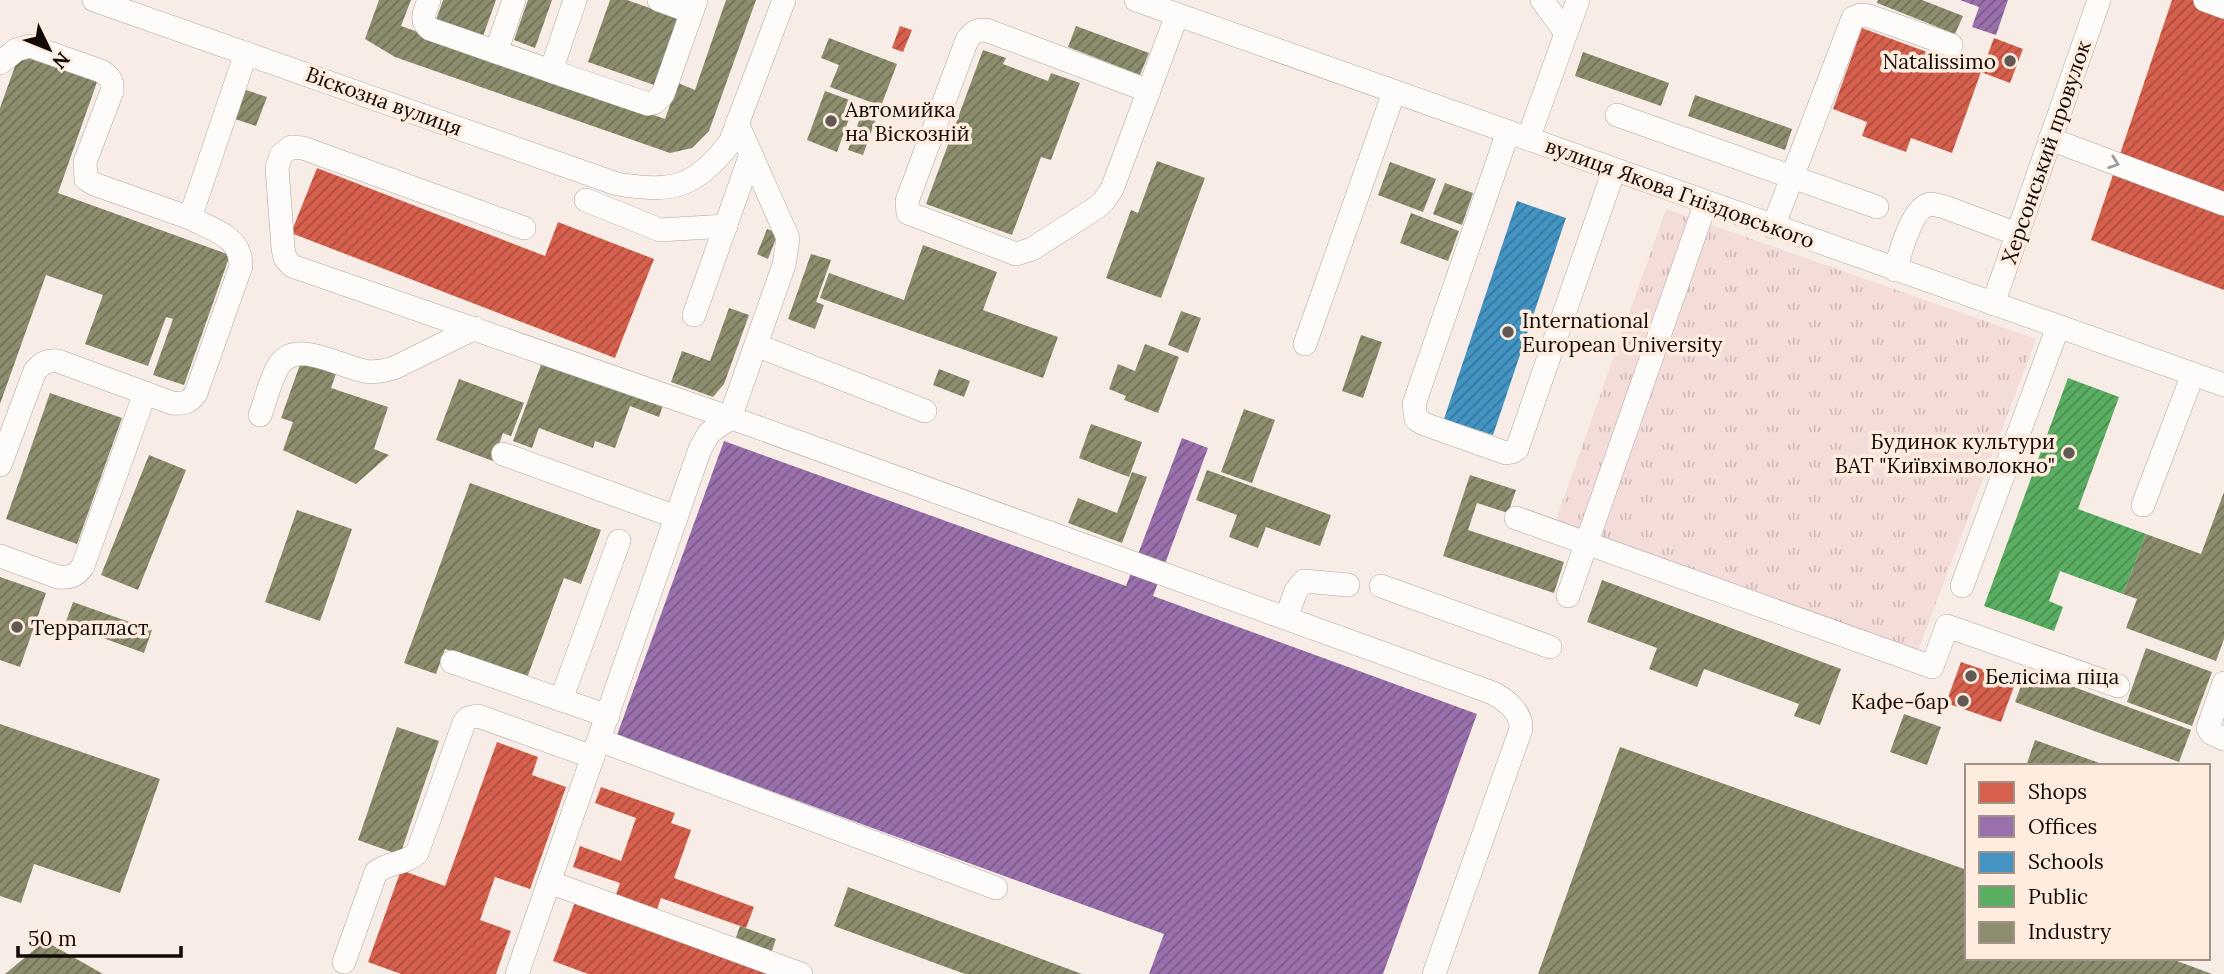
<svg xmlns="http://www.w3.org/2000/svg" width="2224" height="974" viewBox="0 0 2224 974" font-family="Lora,serif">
<defs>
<pattern id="park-tufts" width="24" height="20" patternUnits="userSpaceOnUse" patternTransform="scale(1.75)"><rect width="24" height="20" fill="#f4dcd9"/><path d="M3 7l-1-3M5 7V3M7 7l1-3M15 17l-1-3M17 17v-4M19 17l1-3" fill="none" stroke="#d0bbb9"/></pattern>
<pattern id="shops-hatch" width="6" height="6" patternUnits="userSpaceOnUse" patternTransform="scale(1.75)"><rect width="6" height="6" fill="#d6604d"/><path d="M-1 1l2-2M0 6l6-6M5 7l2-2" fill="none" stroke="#ac4d3e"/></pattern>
<pattern id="offices-hatch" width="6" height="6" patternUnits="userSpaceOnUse" patternTransform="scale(1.75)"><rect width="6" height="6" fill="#9970ab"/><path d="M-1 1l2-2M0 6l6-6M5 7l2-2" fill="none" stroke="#7b5a89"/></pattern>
<pattern id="schools-hatch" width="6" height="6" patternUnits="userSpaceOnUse" patternTransform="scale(1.75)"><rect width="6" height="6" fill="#4393c3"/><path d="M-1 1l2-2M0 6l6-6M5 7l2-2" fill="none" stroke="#37769c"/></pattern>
<pattern id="public-hatch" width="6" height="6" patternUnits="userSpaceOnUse" patternTransform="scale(1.75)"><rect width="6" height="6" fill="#5aae61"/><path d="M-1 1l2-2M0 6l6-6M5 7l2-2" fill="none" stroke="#498c4e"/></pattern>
<pattern id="industry-hatch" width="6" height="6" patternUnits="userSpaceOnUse" patternTransform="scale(1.75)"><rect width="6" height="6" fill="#8c8c6e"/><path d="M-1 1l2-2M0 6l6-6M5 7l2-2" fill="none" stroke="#717158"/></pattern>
</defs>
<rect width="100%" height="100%" fill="#f7ede6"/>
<!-- park -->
<path fill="url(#park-tufts)" d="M1666,209L2036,339L1916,656L1555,523Z"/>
<!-- shops -->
<g fill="url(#shops-hatch)">
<path d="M2172,0H2224V290L2091,240Z"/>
<path d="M900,26L912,30L903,52L892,48Z"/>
<path d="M1862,28L1962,65L1965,55L1985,62L1994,38L2023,49L2010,83L1981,72L1952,153L1911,138L1906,152L1862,136L1867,122L1833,109Z"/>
<path d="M317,168L545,256L558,222L654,259L615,358L291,233Z"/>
<path d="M1961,662L2016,681L2001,722L1946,703Z"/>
<path d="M497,742L538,757L532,775L566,787L530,889L495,877L480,920L511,931L496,974H401L368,962L401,870L445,886Z"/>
<path d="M601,787L675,813L671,823L691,830L674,878L754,907L746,928L661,898L655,915L614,900L620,883L573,867L580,846L621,861L636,818L595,803Z"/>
<path d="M575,902L772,974H588L553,961Z"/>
</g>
<!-- offices -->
<g fill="url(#offices-hatch)">
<path d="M1960,0H2008L1996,35L1972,27L1979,7Z"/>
<path d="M1182,438L1208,448L1153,596L1477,714L1383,974H1149L1164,934L617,735L724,441L1126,586Z"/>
</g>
<!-- schools -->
<path fill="url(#schools-hatch)" d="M1517,201L1566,218L1493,435L1444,419Z"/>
<!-- public -->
<path fill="url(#public-hatch)" d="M2068,378L2119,397L2078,509L2146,534L2123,594L2060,571L2049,601L2063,607L2054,631L1984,606Z"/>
<!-- industry -->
<g fill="url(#industry-hatch)">
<path d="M379,0H411L401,26L665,119L678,83L695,90L726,0H756L709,131L692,148L670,153L395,57L365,39Z"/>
<path d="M443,0H496L483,36L436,20Z"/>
<path d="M528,0H552L535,48L514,40Z"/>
<path d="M610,0H627L681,19L657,86L588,62Z"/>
<path d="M1878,0H1922L1963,16L1955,34L1877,3Z"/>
<path d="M1076,26L1149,53L1140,75L1068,47Z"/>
<path d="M829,38L897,64L881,106L830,87L839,65L821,58Z"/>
<path d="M983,50L1006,58L1003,64L1048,81L1051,73L1080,83L1051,160L1041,157L1012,235L926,204Z"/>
<path d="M1583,52L1669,83L1661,106L1575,76Z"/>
<path d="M19,55L97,82L58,193L230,255L184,385L153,375L173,319L166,317L148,366L85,344L103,295L46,275L0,404V108Z"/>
<path d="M243,89L267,97L256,126L232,118Z"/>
<path d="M825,91L855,102L837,152L807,140Z"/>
<path d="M1695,95L1792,129L1785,150L1688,116Z"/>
<path d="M865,105L879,110L863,155L848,150Z"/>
<path d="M1157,161L1205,178L1161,298L1106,278L1131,210L1138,213Z"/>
<path d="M1390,162L1436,179L1423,212L1378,195Z"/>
<path d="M1445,183L1473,193L1462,225L1433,214Z"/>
<path d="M1411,213L1459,231L1448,261L1400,243Z"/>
<path d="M767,229L778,233L768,259L757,254Z"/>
<path d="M923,245L997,272L983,310L1058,337L1043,378L820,298L829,273L904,300Z"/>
<path d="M811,254L831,260L816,302L824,305L815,329L788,319Z"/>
<path d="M729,308L749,315L724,384L713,397L671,382L682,351L710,361Z"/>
<path d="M1181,311L1201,318L1188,353L1168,345Z"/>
<path d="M1361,335L1382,342L1363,398L1342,391Z"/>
<path d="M1145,344L1179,357L1158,413L1124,400L1126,396L1109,389L1118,364L1135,371Z"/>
<path d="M303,356L338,368L331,388L388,407L374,449L389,455L356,484L283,450L293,422L281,418Z"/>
<path d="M542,362L665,399L659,417L630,406L615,448L595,441L593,448L539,428L532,448L513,441Z"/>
<path d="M939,369L970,381L964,397L933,385Z"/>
<path d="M459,379L524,403L511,436L503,433L493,461L436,440Z"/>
<path d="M50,393L122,418L77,544L6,519Z"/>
<path d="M1244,409L1275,420L1252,483L1221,472Z"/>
<path d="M1091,424L1142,442L1129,477L1079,458Z"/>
<path d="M149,455L186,470L138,590L101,575Z"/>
<path d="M1207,470L1331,515L1320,546L1266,527L1258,548L1229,537L1237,515L1196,500Z"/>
<path d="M1132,472L1147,477L1122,543L1068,523L1078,498L1117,513Z"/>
<path d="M1470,475L1516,490L1508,513L1477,503L1468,530L1564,562L1554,593L1443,556Z"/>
<path d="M470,483L601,530L581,584L564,578L527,678L445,649L436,674L404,663Z"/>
<path d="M2224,492V639L2216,661L2126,628L2137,599L2123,594L2146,534L2201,554Z"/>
<path d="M297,510L352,529L320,621L265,602Z"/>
<path d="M0,577L46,593L20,667L0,660Z"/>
<path d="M1602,580L1841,669L1820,725L1794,716L1799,704L1704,669L1697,687L1649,669L1657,648L1587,622Z"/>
<path d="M73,602L152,630L144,653L65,624Z"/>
<path d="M2146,648L2212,672L2192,726L2127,702Z"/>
<path d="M2027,670L2191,730L2179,762L2015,702Z"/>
<path d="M1904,714L1941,727L1927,765L1890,752Z"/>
<path d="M0,724L160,779L120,893L34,864L21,903L0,896Z"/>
<path d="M397,727L439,741L400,855L358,840Z"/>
<path d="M2035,740L2105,765V766H2026Z"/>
<path d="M1620,747L1967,870V958H2169L2212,974H1538Z"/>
<path d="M848,887L1082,974H965L834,926Z"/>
<path d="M740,926L776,939L770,956L734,943Z"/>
<path d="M45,941L103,974H5Z"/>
</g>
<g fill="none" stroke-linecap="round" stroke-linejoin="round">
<!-- minor casing -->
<g stroke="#ada59f" stroke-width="24">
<g id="minor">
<path d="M94,0L617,184C673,193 694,188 730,143L784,0"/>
<path d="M429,0C425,11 419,21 430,29L551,71"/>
<path d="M575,0L551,71L648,104L654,103L663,94L696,0"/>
<path d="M659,0L692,12"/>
<path d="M1136,0L2224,385"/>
<path d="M1542,0L1566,33"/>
<path d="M2205,0L2224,7"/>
<path d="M496,52L514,0"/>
<path d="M0,63L16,50L30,46L101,71C110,77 113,81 112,91L85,162L86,179L94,184L190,218L246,53"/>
<path d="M1149,91L986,30C976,30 973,32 967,40L907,201L908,213L1016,254L1032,249L1096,208L1103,202L1112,189L1177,15"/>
<path d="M1617,115L1877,207"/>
<path d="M1508,132L1414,404L1416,419L1424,424L1506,453L1512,452L1517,449L1614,170"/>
<path d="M1528,139L1578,0"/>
<path d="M2050,139L2224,204"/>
<path d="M586,200L660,230L726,226"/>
<path d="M1773,227L1853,18L1860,15L1869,16L1951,45"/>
<path d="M524,228L303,148L291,147L281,155L277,168L283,248L285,258L292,266L754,426L1493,693C1507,701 1521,711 1521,729L1434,974"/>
<path d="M1895,270C1900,254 1912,207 1930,204C1934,204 1938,206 1942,206L2017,234"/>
<path d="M1993,304L2099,0"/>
<path d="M694,315L751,154"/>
<path d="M1305,344L1394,92"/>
<path d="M756,345L925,411"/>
<path d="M260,415C266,400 270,379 279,365C296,339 339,366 364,371C375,373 385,371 396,367L475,328"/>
<path d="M503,454L676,517"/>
<path d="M0,465L35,371C42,363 47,360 58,361L172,403C184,404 189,403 196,393L241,266C241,236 213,230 190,218"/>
<path d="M2143,505L2193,374"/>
<path d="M1516,518L1932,667L1947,626L2118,686"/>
<path d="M0,556L58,577C70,578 76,576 83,566L145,393"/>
<path d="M1381,586L1550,647"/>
<path d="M1962,586L2058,327"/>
<path d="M1568,596L1706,202"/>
<path d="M1286,618L1296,591L1304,581L1348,585"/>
<path d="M452,662L608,716"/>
<path d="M2224,683L2208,728L2211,733L2224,739"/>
<path d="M561,700L619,541"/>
<path d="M599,740L996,888"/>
<path d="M549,882L801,974"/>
<path d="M344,962L376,872C389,862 406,864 417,853L464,723L468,718L478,716L593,757"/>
<path d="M517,974L700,449L709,433L730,418L784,265L788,238L737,123"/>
</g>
</g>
<!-- minor -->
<use href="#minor" stroke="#fefcfb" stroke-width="23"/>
</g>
<!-- one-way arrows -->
<defs><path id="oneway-chevron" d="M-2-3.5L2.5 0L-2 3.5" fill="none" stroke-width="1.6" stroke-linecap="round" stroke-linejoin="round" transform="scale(1.75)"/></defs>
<use stroke="#9f9b99" href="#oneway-chevron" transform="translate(2114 163) rotate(20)"/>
<!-- markers -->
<g fill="#625954" stroke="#feecdf" stroke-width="2.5">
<circle cx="2010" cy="61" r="7"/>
<circle cx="831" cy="121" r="7"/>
<circle cx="1508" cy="332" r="7"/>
<circle cx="2069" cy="453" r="7"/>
<circle cx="17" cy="627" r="7"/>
<circle cx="1971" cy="676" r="7"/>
<circle cx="1963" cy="701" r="7"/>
</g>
<g text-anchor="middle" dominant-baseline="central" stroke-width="7" stroke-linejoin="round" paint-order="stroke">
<!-- poi labels -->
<g font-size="21" fill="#110a05" stroke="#feecdf" text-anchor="start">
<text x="1996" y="61" text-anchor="end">Natalissimo</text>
<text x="845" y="109">Автомийка<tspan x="845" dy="24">на Віскозній</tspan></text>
<text x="1522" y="320">International<tspan x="1522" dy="24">European University</tspan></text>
<text x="2055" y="441" text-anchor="end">Будинок культури<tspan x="2055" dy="24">ВАТ "Київхімволокно"</tspan></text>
<text x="31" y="627">Террапласт</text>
<text x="1985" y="676">Белісіма піца</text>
<text x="1949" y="701" text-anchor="end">Кафе-бар</text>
</g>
<!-- street labels -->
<g font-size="21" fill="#110a05" stroke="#feecdf">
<text transform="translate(384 101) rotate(20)">Віскозна вулиця</text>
<text transform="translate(2046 152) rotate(-71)">Херсонський провулок</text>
<text transform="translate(1680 193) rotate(20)">вулиця Якова Гніздовського</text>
</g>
</g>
<!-- legend -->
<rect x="1965" y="764" width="245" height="196" fill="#feecdf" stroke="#9f9288" stroke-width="2"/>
<rect x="1979" y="782" width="35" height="21" fill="#d6604d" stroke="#9f9288" stroke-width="2"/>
<text x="2028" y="799" font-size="21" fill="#110a05">Shops</text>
<rect x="1979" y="816" width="35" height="21" fill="#9970ab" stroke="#9f9288" stroke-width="2"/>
<text x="2028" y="834" font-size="21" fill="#110a05">Offices</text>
<rect x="1979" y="852" width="35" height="21" fill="#4393c3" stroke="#9f9288" stroke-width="2"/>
<text x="2028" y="869" font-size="21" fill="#110a05">Schools</text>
<rect x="1979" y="886" width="35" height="21" fill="#5aae61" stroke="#9f9288" stroke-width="2"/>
<text x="2028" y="904" font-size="21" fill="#110a05">Public</text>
<rect x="1979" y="922" width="35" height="21" fill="#8c8c6e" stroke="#9f9288" stroke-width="2"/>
<text x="2028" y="939" font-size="21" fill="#110a05">Industry</text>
<!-- north arrow -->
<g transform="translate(49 49) rotate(133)" stroke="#feecdf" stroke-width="5" paint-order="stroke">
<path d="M0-5L12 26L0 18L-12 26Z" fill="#110a05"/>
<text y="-10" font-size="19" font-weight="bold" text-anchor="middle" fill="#110a05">N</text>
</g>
<!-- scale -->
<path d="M18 946v10h163v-10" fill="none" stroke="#110a05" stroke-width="3.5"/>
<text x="28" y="946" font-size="21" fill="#110a05" stroke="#feecdf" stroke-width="5" paint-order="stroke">50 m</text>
</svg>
